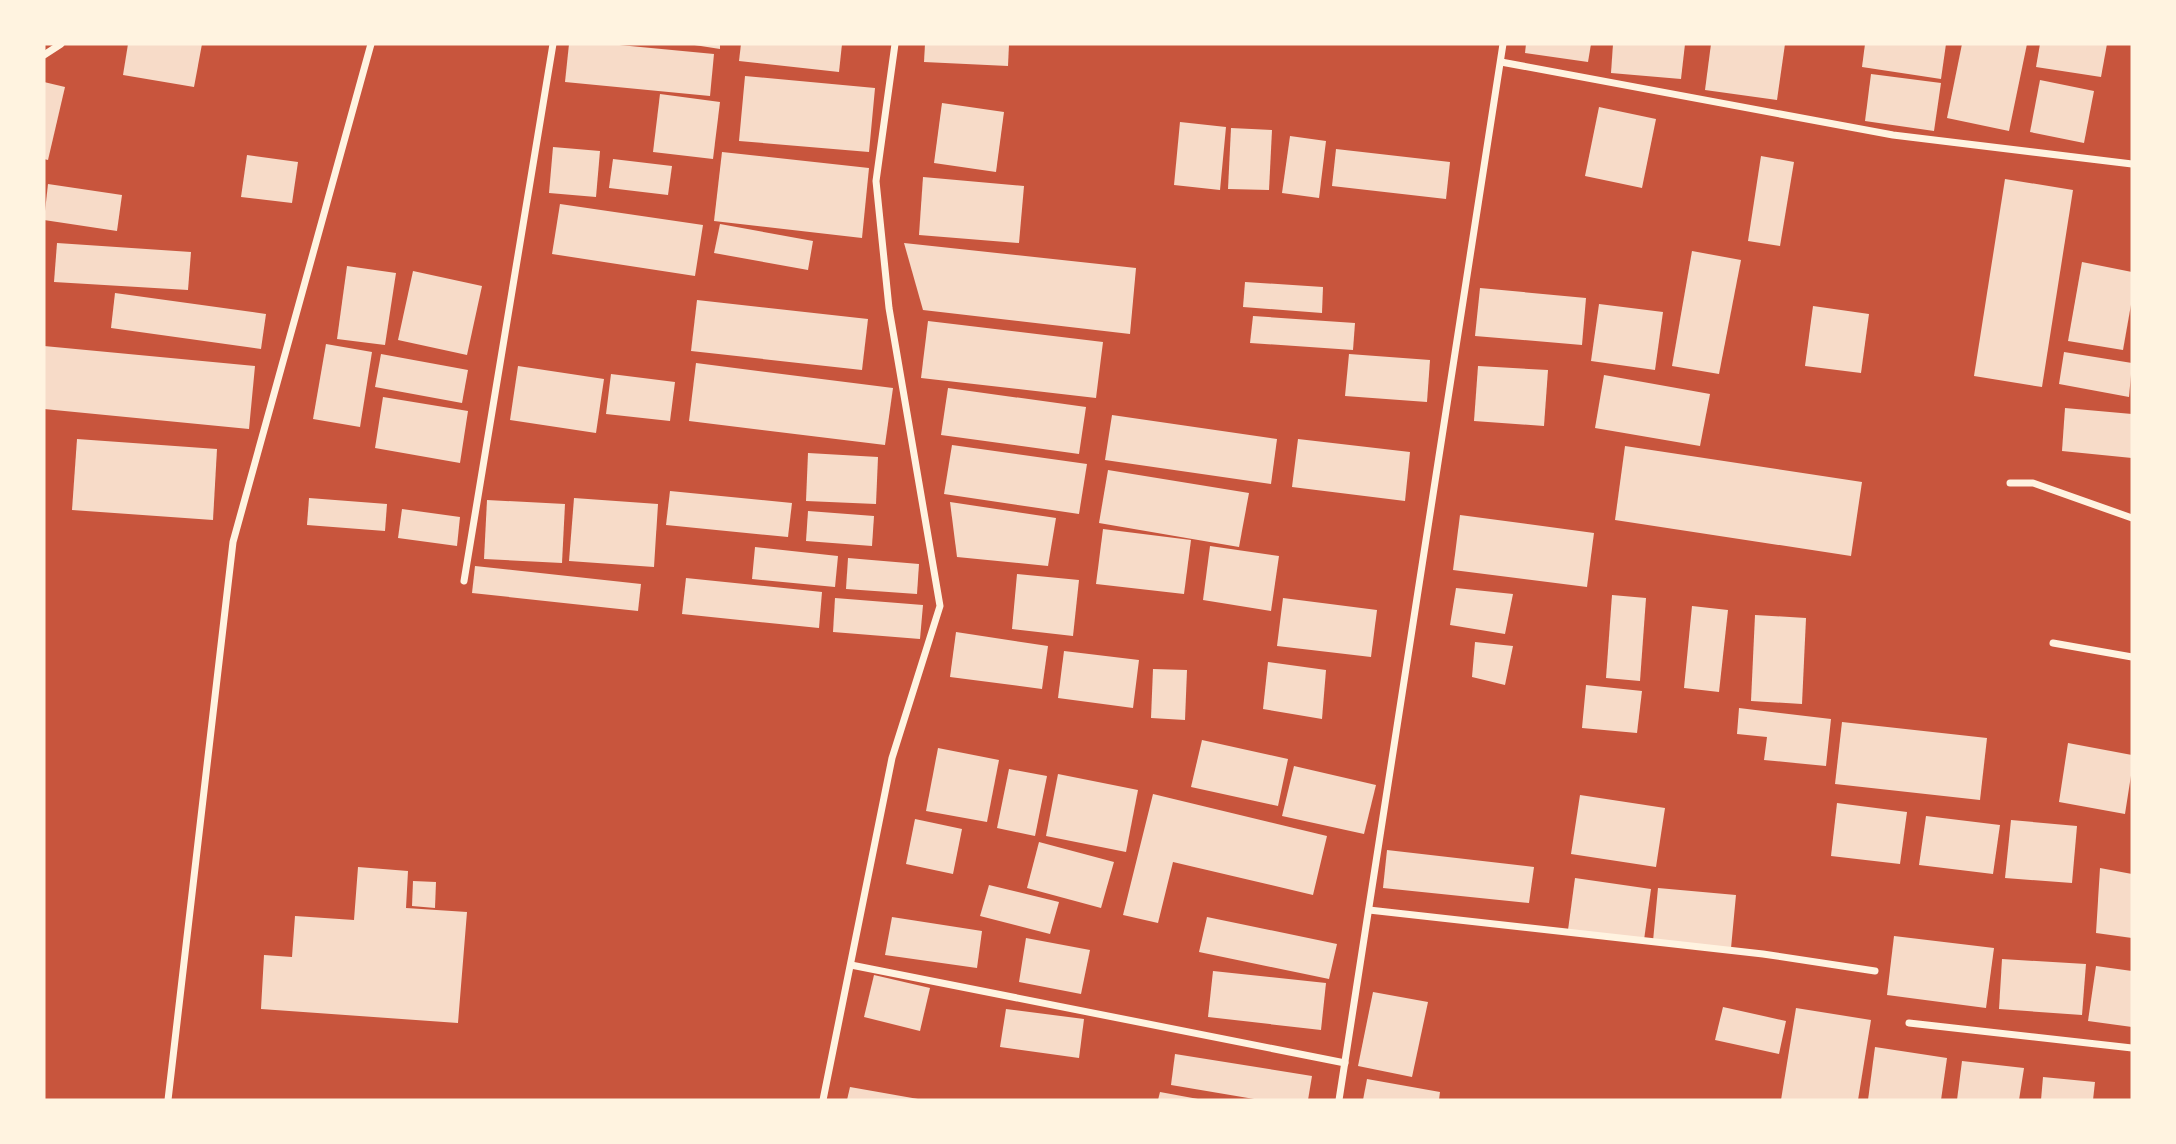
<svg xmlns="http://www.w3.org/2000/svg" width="2176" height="1144" viewBox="0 0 2176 1144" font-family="'Nunito Sans',sans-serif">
<rect width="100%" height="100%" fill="#c8553d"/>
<!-- building -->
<g fill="#f7dbc8">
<path d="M128,44H202L194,87L123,75Z"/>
<path d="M569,44H609L714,54L710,96L565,82Z"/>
<path d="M688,44H720V49Z"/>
<path d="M741,44H842L839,72L739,61Z"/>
<path d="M925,44H1009L1008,66L924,62Z"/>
<path d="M1526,44H1591L1588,62L1525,53Z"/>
<path d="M1613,44H1685L1681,79L1611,73Z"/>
<path d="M1711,44H1785L1777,100L1705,90Z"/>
<path d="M1865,44H1946L1941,79L1862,67Z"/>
<path d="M1962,44H2027L2009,131L1947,118Z"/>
<path d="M2040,44H2107L2101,77L2036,67Z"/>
<path d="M1871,74L1941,83L1934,131L1865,121Z"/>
<path d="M745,76L875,88L869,152L739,141Z"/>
<path d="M2040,80L2094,91L2084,143L2030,132Z"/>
<path d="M44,82L65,87L48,160L44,159Z"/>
<path d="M660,94L720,102L713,159L653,152Z"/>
<path d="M942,103L1004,112L996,172L934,163Z"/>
<path d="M1599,107L1656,119L1642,188L1585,176Z"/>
<path d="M1180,122L1226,127L1220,190L1174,185Z"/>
<path d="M1231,128L1272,130L1269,190L1228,189Z"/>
<path d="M1290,136L1326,141L1319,198L1282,193Z"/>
<path d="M553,147L600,151L596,197L549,193Z"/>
<path d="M1336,149L1450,162L1446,199L1332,186Z"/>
<path d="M722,152L869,168L862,238L714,221Z"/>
<path d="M247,155L298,162L292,203L241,197Z"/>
<path d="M1761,156L1794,162L1780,246L1748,241Z"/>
<path d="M613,159L672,166L668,195L609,188Z"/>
<path d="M923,177L1024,186L1019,243L919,235Z"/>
<path d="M2005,179L2073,190L2042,387L1974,376Z"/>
<path d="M48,184L122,195L117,231L44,220Z"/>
<path d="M560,204L703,225L695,276L552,254Z"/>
<path d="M720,224L813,241L808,270L714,253Z"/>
<path d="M57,243L191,252L188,290L54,282Z"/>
<path d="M904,243L1136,268L1130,334L923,310Z"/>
<path d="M1692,251L1741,260L1719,374L1672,366Z"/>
<path d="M2082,262L2132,272V299L2123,350L2068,341Z"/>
<path d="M347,266L396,273L385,345L337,339Z"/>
<path d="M413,271L482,286L467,355L398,340Z"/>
<path d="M1245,282L1323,287L1322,313L1243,307Z"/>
<path d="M1480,288L1586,298L1582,345L1475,336Z"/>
<path d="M115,293L266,314L261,349L111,328Z"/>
<path d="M697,300L868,319L862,370L691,351Z"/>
<path d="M1599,304L1663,312L1655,370L1591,361Z"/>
<path d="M1813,306L1869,314L1861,373L1805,366Z"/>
<path d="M1253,316L1355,323L1353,350L1250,343Z"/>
<path d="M928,321L1103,342L1096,398L921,378Z"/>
<path d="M326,344L372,352L360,427L313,419Z"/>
<path d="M44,346L255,366L249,429L44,409Z"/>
<path d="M2064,352L2132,363L2129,397L2059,384Z"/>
<path d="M381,354L468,370L462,403L375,387Z"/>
<path d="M1349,354L1430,360L1427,402L1345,396Z"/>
<path d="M696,363L893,388L885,445L689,421Z"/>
<path d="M518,366L604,379L596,433L510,420Z"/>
<path d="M1478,366L1548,370L1544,426L1474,421Z"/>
<path d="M611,374L675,382L670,421L606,414Z"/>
<path d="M1604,375L1710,394L1700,446L1595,428Z"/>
<path d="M948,388L1086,407L1079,454L941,435Z"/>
<path d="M383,397L468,411L460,463L375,448Z"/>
<path d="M2065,408L2132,414V458L2062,451Z"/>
<path d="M1112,415L1277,439L1271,484L1105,460Z"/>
<path d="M77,439L217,449L213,520L72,510Z"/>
<path d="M1298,439L1410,452L1405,501L1292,487Z"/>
<path d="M952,445L1087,464L1079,514L944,494Z"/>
<path d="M1625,446L1862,482L1851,556L1615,520Z"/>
<path d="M808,453L878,457L876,504L806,501Z"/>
<path d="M1108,470L1249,493L1239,547L1099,523Z"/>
<path d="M670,491L792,503L788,537L666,525Z"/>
<path d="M309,498L387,504L385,531L307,525Z"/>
<path d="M574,498L658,504L654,567L569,561Z"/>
<path d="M487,500L565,504L562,563L484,559Z"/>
<path d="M950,502L1056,518L1048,566L957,557Z"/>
<path d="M402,509L460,517L457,546L398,538Z"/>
<path d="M808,511L874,516L872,546L806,541Z"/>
<path d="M1460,515L1594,533L1587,587L1453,570Z"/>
<path d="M1103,529L1191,540L1184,594L1096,584Z"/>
<path d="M1210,546L1279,556L1271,611L1203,600Z"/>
<path d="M755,547L838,556L835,587L752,579Z"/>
<path d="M848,558L919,564L917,594L846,589Z"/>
<path d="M475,566L641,584L638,611L472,593Z"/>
<path d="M1017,574L1079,580L1073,636L1012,629Z"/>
<path d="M686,578L822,592L819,628L682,614Z"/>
<path d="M1456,588L1513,594L1505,634L1450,625Z"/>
<path d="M1612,595L1646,598L1640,681L1606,678Z"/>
<path d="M835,598L923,605L920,639L833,632Z"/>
<path d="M1283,598L1377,610L1371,657L1277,646Z"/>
<path d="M1692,606L1728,610L1719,692L1684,688Z"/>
<path d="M1755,615L1806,618L1802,704L1751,701Z"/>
<path d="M956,632L1048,646L1042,689L950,677Z"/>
<path d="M1475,642L1513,646L1505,685L1472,677Z"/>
<path d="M1064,651L1139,660L1133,708L1058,698Z"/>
<path d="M1268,662L1326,670L1322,719L1263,709Z"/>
<path d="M1153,669L1187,670L1185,720L1151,718Z"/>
<path d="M1586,685L1642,691L1637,733L1582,728Z"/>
<path d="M1739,708L1831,719L1826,766L1764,760L1767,737L1737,734Z"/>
<path d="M1842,722L1987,738L1980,800L1835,784Z"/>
<path d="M1202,740L1288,759L1278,806L1191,787Z"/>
<path d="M2068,743L2132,755V769L2125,814L2059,802Z"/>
<path d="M938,748L999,760L987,822L926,811Z"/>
<path d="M1294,766L1376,785L1364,834L1282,816Z"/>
<path d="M1009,769L1047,776L1035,836L997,828Z"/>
<path d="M1058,774L1138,790L1126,852L1046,836Z"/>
<path d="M1153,794L1327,836L1313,895L1173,862L1158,923L1123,915Z"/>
<path d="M1580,795L1665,808L1656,867L1571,854Z"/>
<path d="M1837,803L1907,812L1900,864L1831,856Z"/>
<path d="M1926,816L2000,825L1993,874L1919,865Z"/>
<path d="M915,819L962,829L953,874L906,864Z"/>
<path d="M2011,820L2077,826L2072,883L2005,878Z"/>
<path d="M1039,842L1114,862L1101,908L1027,888Z"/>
<path d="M1387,850L1534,867L1529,903L1383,888Z"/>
<path d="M358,867L408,871L406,908L467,912L458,1023L261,1009L264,955L292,957L295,916L354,920Z"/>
<path d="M2100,868L2132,874V938L2096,933Z"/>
<path d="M1575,878L1651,889L1644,940L1568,930Z"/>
<path d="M413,881L436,882L435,908L412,906Z"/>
<path d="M989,885L1059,902L1050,934L980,916Z"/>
<path d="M1658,888L1736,895L1731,948L1653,941Z"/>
<path d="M892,917L982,931L977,968L885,955Z"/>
<path d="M1207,917L1337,944L1329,979L1199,952Z"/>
<path d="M1894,936L1994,948L1986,1008L1887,995Z"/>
<path d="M1026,938L1090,950L1081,994L1019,982Z"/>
<path d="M2002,959L2086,964L2082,1015L1999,1009Z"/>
<path d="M2096,966L2132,971V1027L2088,1021Z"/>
<path d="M1213,971L1326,983L1321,1030L1208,1017Z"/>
<path d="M874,975L930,988L920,1031L864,1017Z"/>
<path d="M1373,992L1428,1002L1412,1077L1358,1066Z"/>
<path d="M1723,1007L1786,1021L1779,1054L1715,1040Z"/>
<path d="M1796,1008L1871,1020L1858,1100H1781Z"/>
<path d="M1006,1009L1084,1019L1079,1058L1000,1047Z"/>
<path d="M1875,1047L1947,1058L1941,1100H1868Z"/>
<path d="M1175,1054L1312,1076L1308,1100H1260L1171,1085Z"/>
<path d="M1962,1061L2024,1068L2019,1100H1957Z"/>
<path d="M2043,1077L2095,1082L2093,1100H2041Z"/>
<path d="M1367,1079L1440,1092L1439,1100H1363Z"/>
<path d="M850,1087L918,1099L917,1100H847Z"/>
<path d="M1160,1092L1198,1099V1100H1158Z"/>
</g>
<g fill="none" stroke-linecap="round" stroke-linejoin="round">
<!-- minor -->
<g stroke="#fff3e0" stroke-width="7">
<path d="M44,55L61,44"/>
<path d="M1501,62L1893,135L2132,164"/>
<path d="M2010,483H2033L2132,518"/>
<path d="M464,581L553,44"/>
<path d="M2053,643L2132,657"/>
<path d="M1369,910L1763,954L1875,971"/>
<path d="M851,965L1345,1063"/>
<path d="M1909,1023L2132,1048"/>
<path d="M168,1100L233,542L371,44"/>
<path d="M823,1100L892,758L940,606L889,308L876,181L895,44"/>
<path d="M1339,1100L1503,44"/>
</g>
</g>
<!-- border -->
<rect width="2176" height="1144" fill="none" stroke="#fff3e0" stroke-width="91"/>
</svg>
